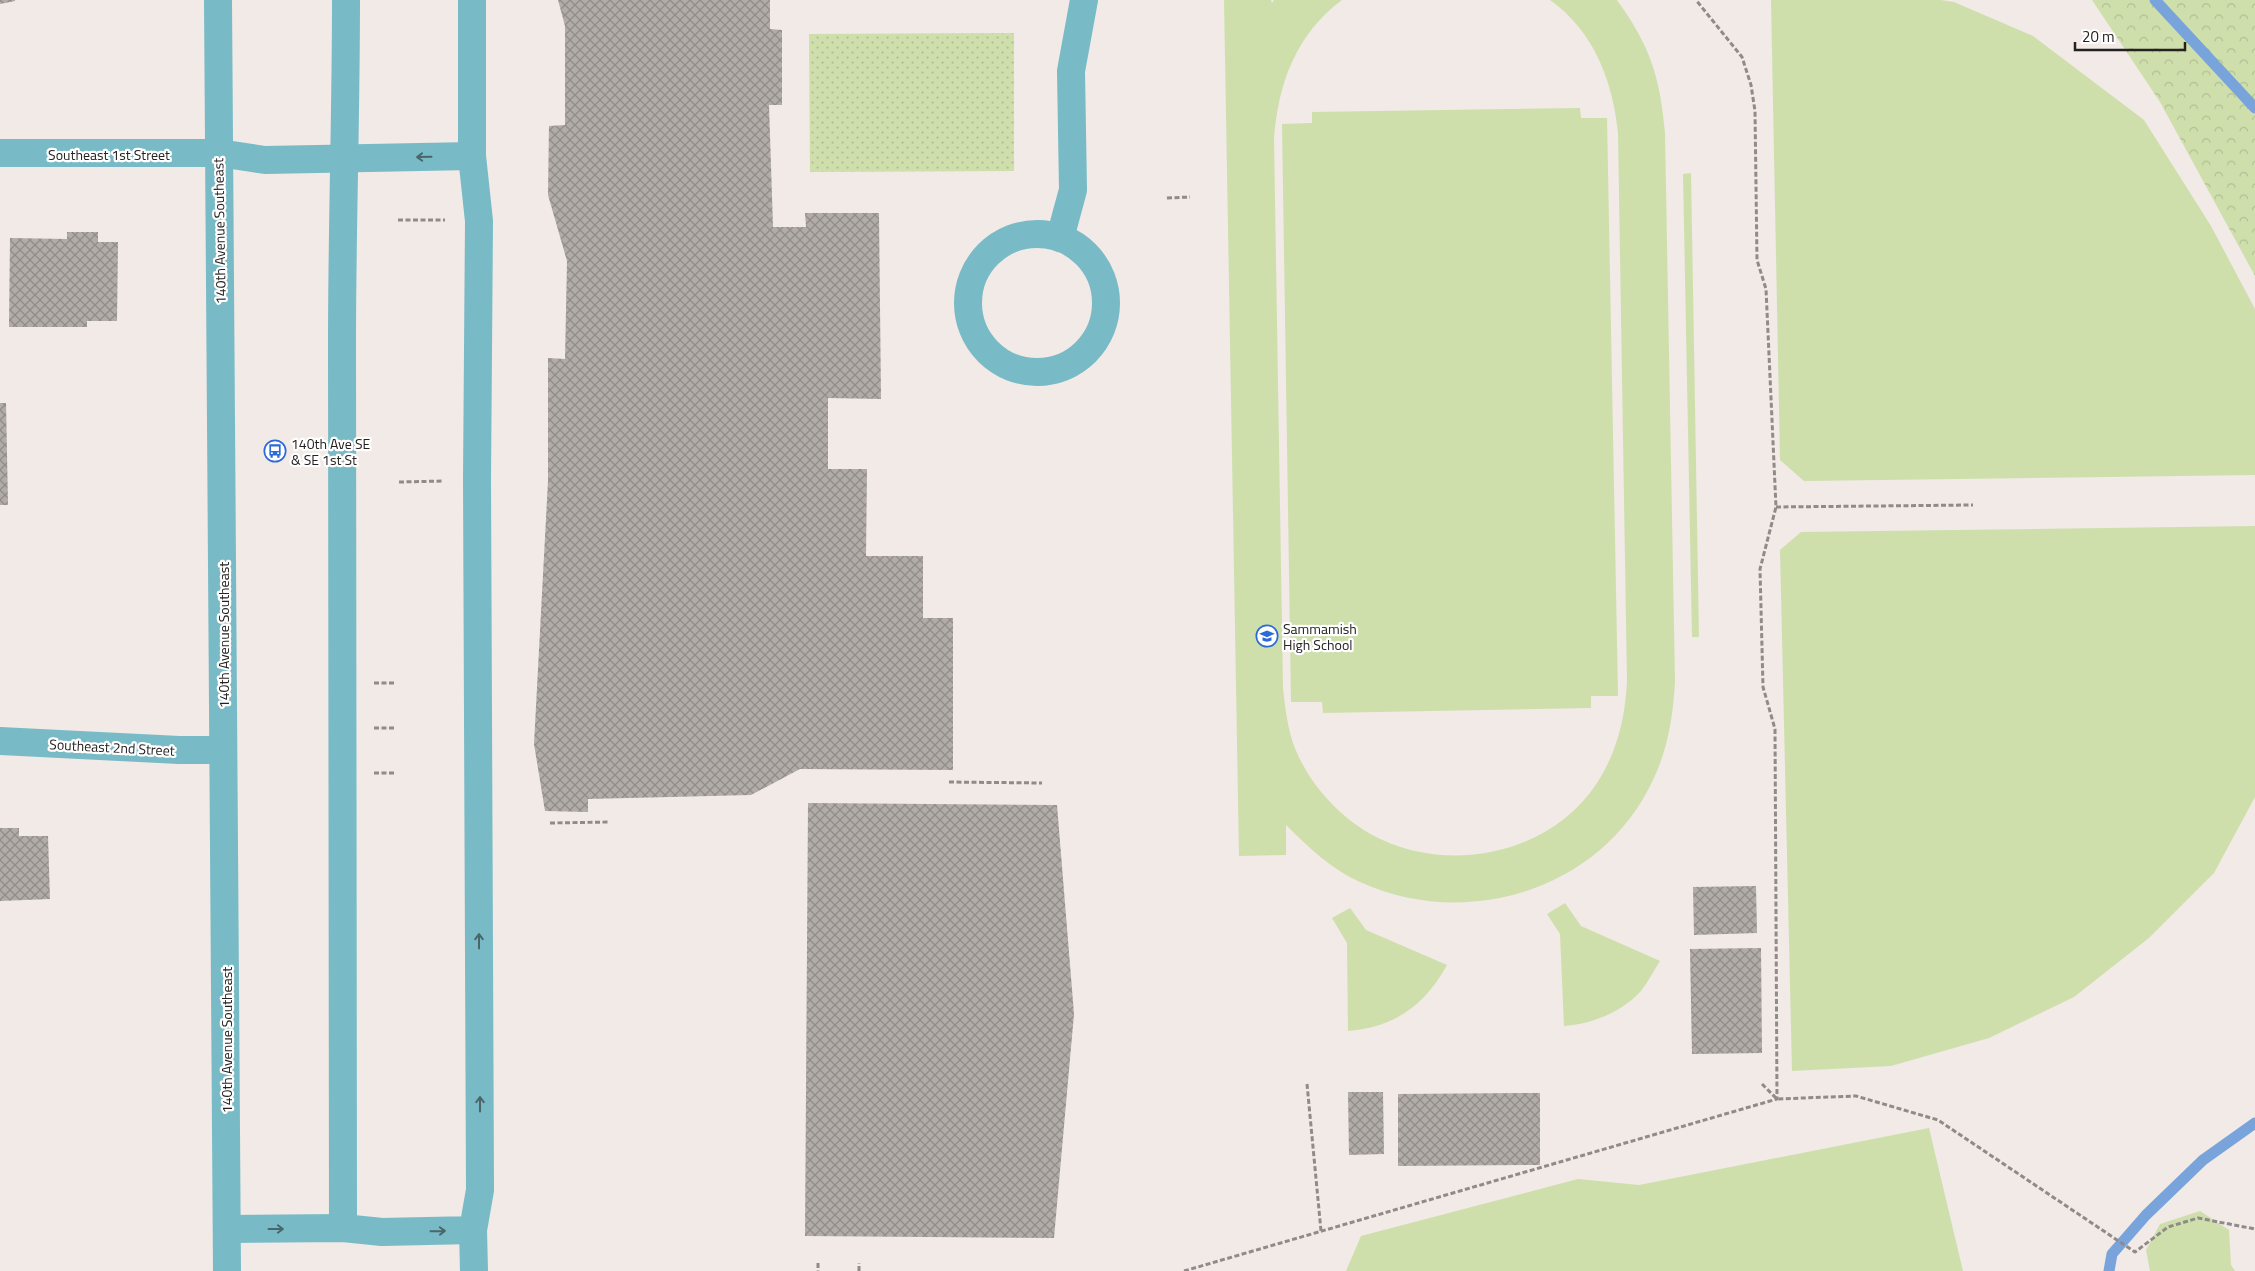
<svg xmlns="http://www.w3.org/2000/svg" width="2255" height="1271" viewBox="0 0 2255 1271" font-family="'Titillium Web',sans-serif">
<defs>
<pattern id="grass-dots" width="8" height="8" patternUnits="userSpaceOnUse" patternTransform="scale(1.25)"><rect width="8" height="8" fill="#cedfac"/><path d="M2 2h.1M6 6h.1" fill="none" stroke="#b1bf94" stroke-width="1.8" stroke-linecap="round"/></pattern>
<pattern id="forest-crowns" width="20" height="18" patternUnits="userSpaceOnUse" patternTransform="scale(1.25)"><rect width="20" height="18" fill="#cedfac"/><path d="M2 6a3 3 0 1 1 6 0M12 15a3 3 0 1 1 6 0" fill="none" stroke="#b1bf94"/></pattern>
<pattern id="building-cross-hatch" width="8" height="8" patternUnits="userSpaceOnUse" patternTransform="scale(1.25)"><rect width="8" height="8" fill="#b1aca7"/><path d="M0 0l8 8M0 8l8-8" fill="none" stroke="#908c88"/></pattern>
</defs>
<rect width="100%" height="100%" fill="#f1eae6"/>
<!-- grass -->
<path fill="url(#grass-dots)" d="M1014,33V171L810,172L809,34Z"/>
<!-- forest -->
<path fill="url(#forest-crowns)" d="M2092,0H2255V276L2160,102Z"/>
<!-- pitch -->
<g fill="#cedfac">
<path d="M1224,0H1271L1272,3L1274,0H1342C1296,34 1278,84 1274,139L1283,688C1285,706 1287,723 1292,740C1302,770 1322,797 1346,817C1420,879 1543,865 1597,783C1617,752 1625,719 1627,682L1618,133C1613,82 1594,31 1550,0H1617C1650,46 1660,76 1665,133L1675,682C1673,716 1668,749 1653,780C1602,890 1467,931 1360,882C1331,869 1308,847 1286,825V855L1239,856Z"/>
<path d="M1771,0H1941L1954,2L2033,36L2144,120L2211,226L2255,309V475L1804,481L1780,460Z"/>
<path d="M1580,108L1581,118H1607L1618,696H1591V708L1323,713L1322,702H1291L1282,124L1312,123V112Z"/>
<path d="M1691,173L1699,637H1692L1683,174Z"/>
<path d="M2255,526V797L2214,873L2149,938L2074,997L1989,1038L1891,1066L1792,1071L1780,550L1801,532Z"/>
<path d="M1565,903L1581,926L1660,961C1654,970 1648,982 1641,991C1622,1012 1592,1024 1564,1026L1560,934L1547,914Z"/>
<path d="M1350,908L1366,930L1447,965C1424,1006 1395,1027 1348,1031L1347,943L1332,918Z"/>
<path d="M1929,1128L1963,1271H1346L1361,1236L1578,1179L1639,1185Z"/>
<path d="M2200,1211L2229,1230L2231,1265L2235,1271H2150L2146,1250L2160,1224Z"/>
</g>
<g fill="none" stroke-linecap="round" stroke-linejoin="round">
<!-- stream -->
<g stroke="#79a3db" stroke-width="11">
<path d="M2155,0L2255,108"/>
<path d="M2109,1271L2112,1254L2146,1215L2203,1160L2255,1123"/>
</g>
</g>
<!-- building -->
<g fill="url(#building-cross-hatch)">
<path d="M0,0H15V1L0,4Z"/>
<path d="M558,0H770V29L782,30V105H769L773,227H806L805,213H879L881,399L828,398V469H867L866,556H923V618H953V770L800,769L751,795L588,799V812L545,811L534,744L548,481V358L565,359L567,261L548,195L549,126L565,125V26Z"/>
<path d="M67,232H98V242H118L117,321H87V327H9L10,238L67,239Z"/>
<path d="M0,403H6L8,505H0Z"/>
<path d="M808,803L1057,805L1074,1014L1054,1238L805,1236Z"/>
<path d="M0,828H19V836H48L50,899L0,901Z"/>
<path d="M1756,886L1757,933L1694,935L1693,887Z"/>
<path d="M1761,948L1762,1053L1692,1054L1690,949Z"/>
<path d="M1348,1092H1383L1384,1154L1349,1155Z"/>
<path d="M1540,1093V1165L1398,1166V1094Z"/>
</g>
<g fill="none" stroke-linecap="round" stroke-linejoin="round">
<!-- path -->
<g stroke="#908b88" stroke-width="3" stroke-dasharray="5 2.5" stroke-linecap="butt">
<path d="M1167,198L1190,197"/>
<path d="M398,220H445"/>
<path d="M399,482L444,481"/>
<path d="M1776,507L1973,505"/>
<path d="M374,683H396"/>
<path d="M374,728H396"/>
<path d="M374,773H396"/>
<path d="M949,782L1042,783"/>
<path d="M550,823L610,822"/>
<path d="M1307,1084L1321,1231"/>
<path d="M1762,1084L1777,1099L1856,1096L1938,1120L2135,1252L2168,1227L2198,1218L2255,1229"/>
<path d="M818,1263V1271"/>
<path d="M859,1271V1263"/>
<path d="M1184,1271L1777,1099L1775,729L1763,687L1760,569L1776,507L1766,289L1757,260L1755,111L1751,85L1742,57L1696,0"/>
</g>
<!-- minor -->
<g stroke="#78bac6" stroke-width="28">
<path d="M218,0L227,1271"/>
<path d="M0,153H219L265,160L472,156"/>
<circle cx="1037" cy="303" r="69"/>
<path d="M1060,238L1073,190L1071,71L1084,0"/>
<path d="M0,741L179,750H223"/>
<path d="M343,1228L342,343C342,229 346,114 346,0"/>
<path d="M227,1229L343,1228L382,1232L473,1230L480,1190L477,480L479,221L472,156V0"/>
<path d="M473,1230L474,1271"/>
</g>
</g>
<!-- one-way arrows -->
<defs><path id="oneway-shaft" d="M-6 0H5M1.5-3L5.5 0L1.5 3" fill="none" stroke-width="1.6" stroke-linecap="round" stroke-linejoin="round" transform="scale(1.25)"/></defs>
<g stroke="#4a666b">
<use href="#oneway-shaft" transform="translate(424 157) rotate(179)"/>
<use href="#oneway-shaft" transform="translate(479 941) rotate(-90)"/>
<use href="#oneway-shaft" transform="translate(480 1104) rotate(-90)"/>
<use href="#oneway-shaft" transform="translate(276 1229)"/>
<use href="#oneway-shaft" transform="translate(438 1231) rotate(-1)"/>
</g>
<!-- icons -->
<defs>
<g id="bus-ring" transform="scale(1.125)"><circle r="9.5" fill="#fff" stroke="#2c6ad8" stroke-width="1.5"/><path d="M-5-6H5V4H4V6H2V4H-2V6H-4V4H-5ZM-3.5-4V0h7V-4ZM-3.5 1.2v1.5H-2V1.2ZM2 1.2v1.5H3.5V1.2Z" fill="#2c6ad8"/></g>
<g id="school-ring" transform="scale(1.125)"><circle r="9.5" fill="#fff" stroke="#2c6ad8" stroke-width="1.5"/><path d="M0-5L7-2L0 1L-7-2ZM-4 1L0 2.5L4 1V4Q0 6-4 4Z" fill="#2c6ad8"/></g>
</defs>
<g fill-rule="evenodd">
<use href="#bus-ring" x="275" y="451"/>
<use href="#school-ring" x="1267" y="636"/>
</g>
<g text-anchor="middle" dominant-baseline="central" stroke-width="4.5" stroke-linejoin="round" paint-order="stroke">
<!-- street labels -->
<g font-size="14" fill="#242120" stroke="#fff">
<text x="109" y="154">Southeast 1st Street</text>
<text transform="translate(219 231) rotate(-91)">140th Avenue Southeast</text>
<text transform="translate(223 635) rotate(-90)">140th Avenue Southeast</text>
<text transform="translate(112 747) rotate(3)">Southeast 2nd Street</text>
<text transform="translate(226 1040) rotate(-90)">140th Avenue Southeast</text>
</g>
<!-- poi labels -->
<g font-size="14" fill="#242120" stroke="#fff" text-anchor="start">
<text x="291" y="443">140th Ave SE<tspan x="291" dy="16">&amp; SE 1st St</tspan></text>
<text x="1283" y="628">Sammamish<tspan x="1283" dy="16">High School</tspan></text>
</g>
</g>
<!-- scale -->
<path d="M2075 42v8h110v-8" fill="none" stroke="#242120" stroke-width="2.5"/>
<text x="2082" y="42" font-size="15" fill="#242120" stroke="#ffffff" stroke-width="4" paint-order="stroke">20 m</text>
</svg>
